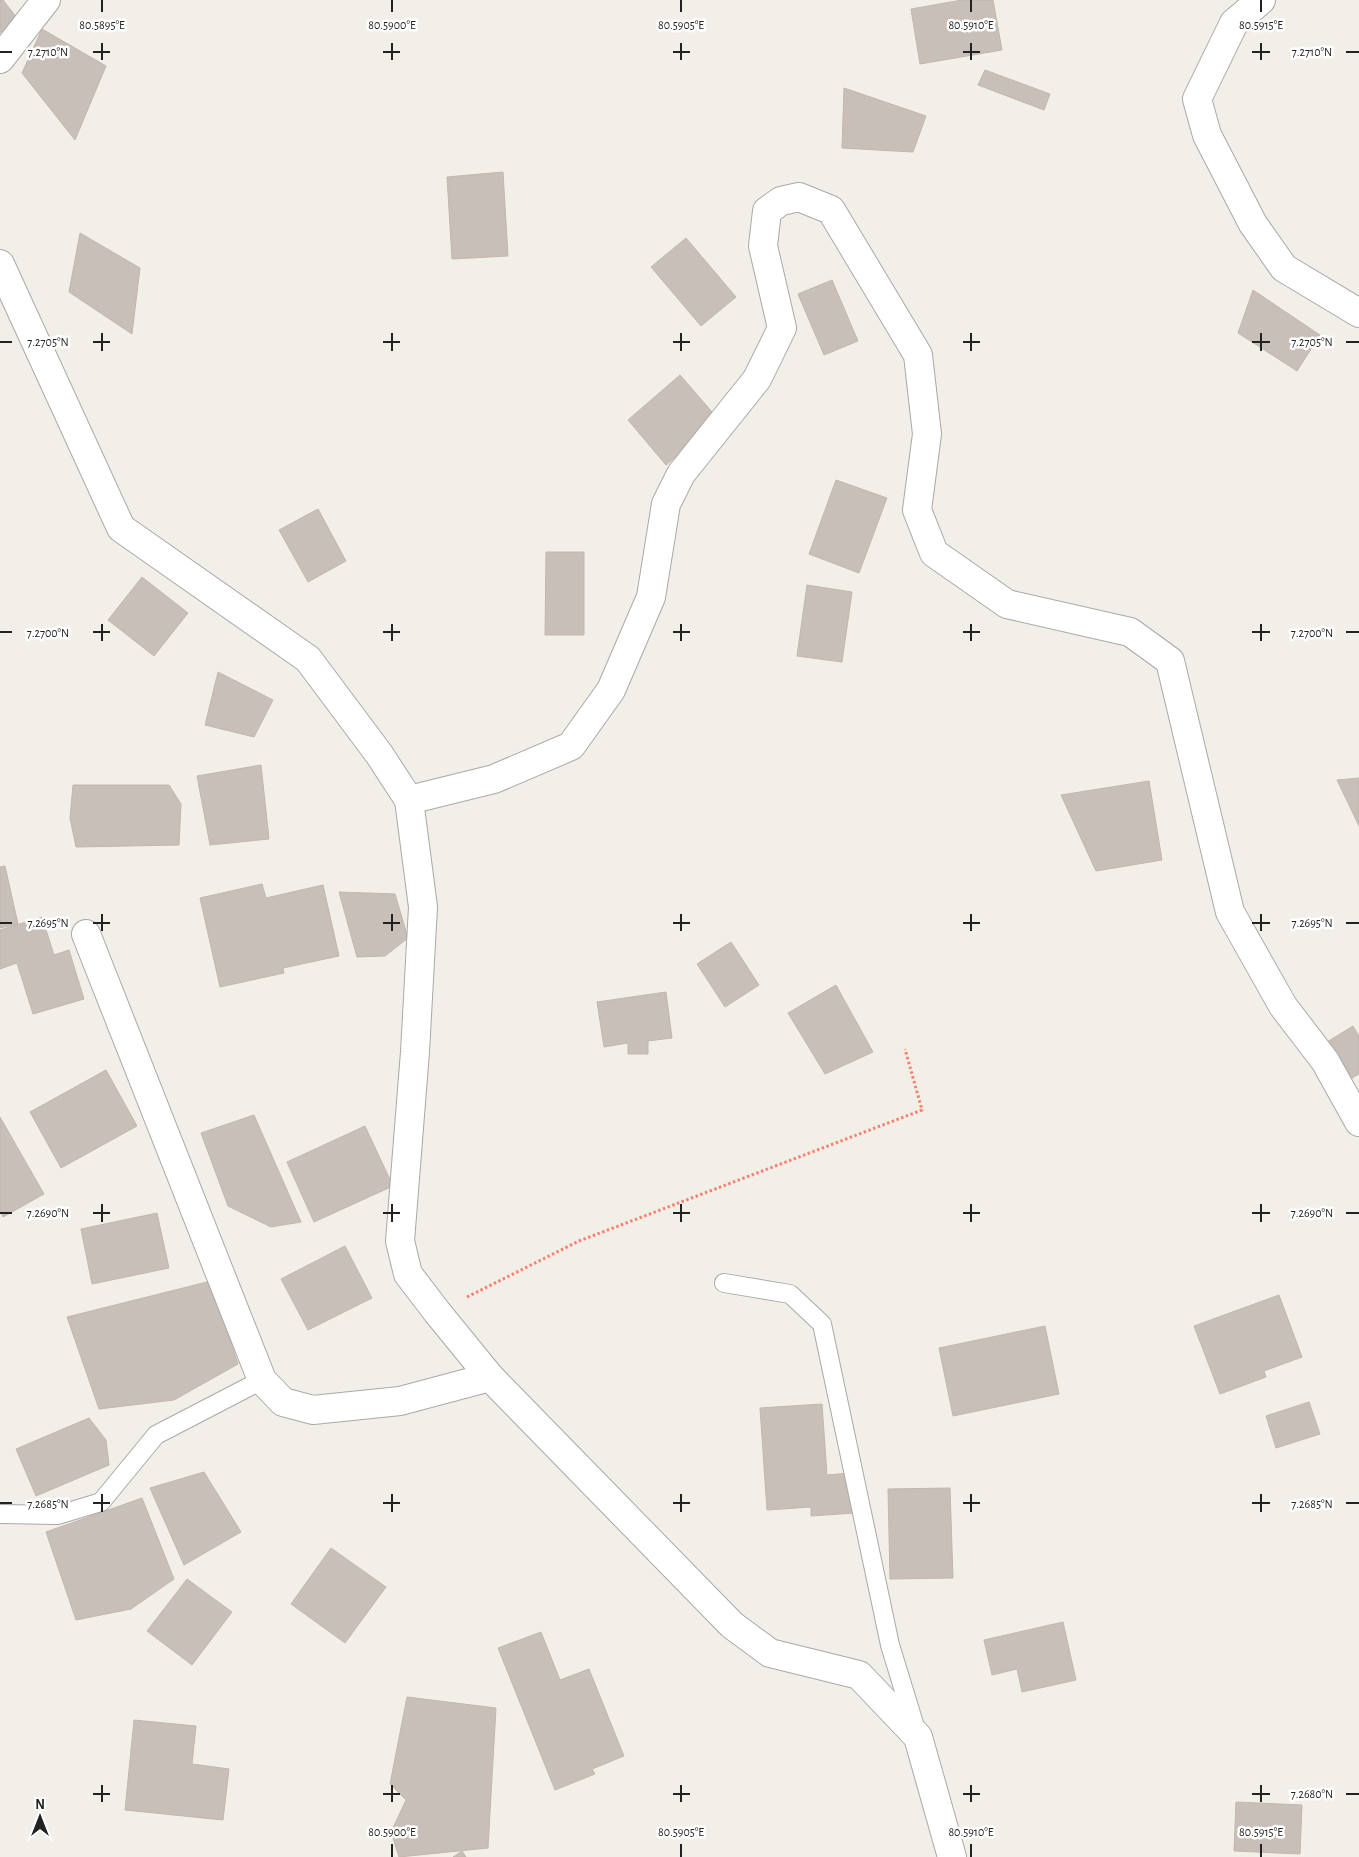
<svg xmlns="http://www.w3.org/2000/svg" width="1359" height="1857" viewBox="0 0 1359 1857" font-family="'Alegreya Sans',sans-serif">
<rect width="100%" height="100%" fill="#f2efe9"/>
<!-- building -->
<g fill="#c7bfb8" stroke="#c4b6ab">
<path d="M0,0H3L17,18L0,33Z"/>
<path d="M962,0H993L1002,50L920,64L911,9Z"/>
<path d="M42,29L106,66L75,140L22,73Z"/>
<path d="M985,70L1050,94L1044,110L978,85Z"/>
<path d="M844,88L926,116L913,152L842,148Z"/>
<path d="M503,172L508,256L452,259L447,177Z"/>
<path d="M80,233L140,268L132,334L69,292Z"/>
<path d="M686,238L736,297L701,326L651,267Z"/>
<path d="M832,280L858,341L824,355L798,294Z"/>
<path d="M1253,290L1320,335L1297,371L1238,333Z"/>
<path d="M680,375L719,420L666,465L628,420Z"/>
<path d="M836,480L887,498L859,573L809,554Z"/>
<path d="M318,509L346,561L308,582L279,530Z"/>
<path d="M546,552H584V635H545Z"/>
<path d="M142,577L188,613L154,656L108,620Z"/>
<path d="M807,585L852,592L842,662L797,656Z"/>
<path d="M218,672L273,700L254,737L205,725Z"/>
<path d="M261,765L269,839L210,845L197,776Z"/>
<path d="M1359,778V826L1337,780Z"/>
<path d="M1149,781L1162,860L1096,871L1061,795Z"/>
<path d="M73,785H169L181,804L179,845L76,847L70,818Z"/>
<path d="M5,866L18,924L0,928V867Z"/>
<path d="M262,884L266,898L323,885L339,956L283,968L284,973L220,987L200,898Z"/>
<path d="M339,892L395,894L408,938L385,956L357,957Z"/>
<path d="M42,917L54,955L69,950L84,999L33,1014L17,963L0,969V930Z"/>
<path d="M731,942L759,985L725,1007L697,964Z"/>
<path d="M836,985L873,1052L825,1074L788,1013Z"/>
<path d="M666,992L672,1038L648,1041V1054H628V1043L604,1047L597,1002Z"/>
<path d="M1353,1026L1359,1036V1074L1349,1080L1327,1042Z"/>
<path d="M106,1070L137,1126L61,1168L30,1112Z"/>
<path d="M254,1115L301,1222L271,1227L228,1206L201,1133Z"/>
<path d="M0,1117L44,1194L3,1217L0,1211Z"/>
<path d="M365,1126L393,1186L314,1222L287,1162Z"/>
<path d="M157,1213L169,1268L92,1284L81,1229Z"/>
<path d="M345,1246L372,1298L308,1330L281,1279Z"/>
<path d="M211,1281L238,1364L174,1400L99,1409L67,1317Z"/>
<path d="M1279,1295L1302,1357L1264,1371L1266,1377L1220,1394L1194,1326Z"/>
<path d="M1045,1326L1059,1394L953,1416L939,1348Z"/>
<path d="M1309,1402L1320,1434L1276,1448L1266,1416Z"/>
<path d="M822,1404L827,1475L851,1473L854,1513L811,1516V1507L767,1510L760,1408Z"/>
<path d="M89,1418L106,1440L109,1465L36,1496L16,1449Z"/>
<path d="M204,1472L241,1532L184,1565L150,1488Z"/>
<path d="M950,1488L953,1578L890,1579L888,1489Z"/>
<path d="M142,1498L174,1579L131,1609L76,1620L46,1532Z"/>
<path d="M331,1548L386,1587L345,1643L291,1604Z"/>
<path d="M187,1579L232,1612L192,1665L147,1631Z"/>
<path d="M1063,1622L1076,1680L1022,1692L1017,1669L992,1675L984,1640Z"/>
<path d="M541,1632L560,1680L589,1669L624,1756L592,1769L595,1774L555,1790L498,1648Z"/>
<path d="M407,1697L496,1708L488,1848L399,1857L391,1832L406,1800L390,1784Z"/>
<path d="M134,1720L196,1726L192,1764L229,1769L223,1820L125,1810Z"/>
<path d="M1236,1802L1302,1805L1300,1854L1234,1851Z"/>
<path d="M462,1851L466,1857H453Z"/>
</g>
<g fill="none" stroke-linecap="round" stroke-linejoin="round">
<!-- lane casing -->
<g stroke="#a9a9a9" stroke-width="20">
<g id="lane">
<path d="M724,1283L790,1294L822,1324L890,1645L916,1730"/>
<path d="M0,1514L58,1515L101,1502L156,1435L262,1380"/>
</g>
</g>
<!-- street casing -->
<g stroke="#a9a9a9" stroke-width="30">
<g id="street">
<path d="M1261,0L1234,23L1197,99L1207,135L1253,224L1284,268L1359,313"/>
<path d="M0,59L46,0"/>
<path d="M0,264L121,528L308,659L379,754L409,800L423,907L415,1052L400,1241L408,1274L437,1312L490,1377L732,1625L770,1653L859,1675L918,1737L952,1857"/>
<path d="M409,800L494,779L571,746L611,690L651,597L666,504L681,474L757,379L782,328L763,246L767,211L781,201L799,197L831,210L918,355L927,434L917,510L934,553L1007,604L1130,632L1170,661L1230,912L1283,1006L1325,1061L1359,1122"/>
<path d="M86,934L262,1380L283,1402L313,1410L400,1401L490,1377"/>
</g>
</g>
<!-- path -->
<path stroke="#fa8072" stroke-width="3" stroke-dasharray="2.5 2.5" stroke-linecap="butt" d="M467,1297L579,1241L922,1110L905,1049"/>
<!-- lane -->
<use href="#lane" stroke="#fff" stroke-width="18"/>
<!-- street -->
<use href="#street" stroke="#fff" stroke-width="28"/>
</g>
<!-- ticks -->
<path fill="none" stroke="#222" stroke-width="2" d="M102,0V12M392,0V12M681,0V12M971,0V12M1261,0V12M102,43V60M392,43V60M681,43V60M971,43V60M1261,43V60M0,52H12M93,52H110M383,52H400M673,52H690M963,52H980M1252,52H1270M1346,52H1359M102,333V351M392,333V351M681,333V351M971,333V351M1261,333V351M0,342H12M93,342H110M383,342H400M673,342H690M963,342H980M1252,342H1270M1346,342H1359M102,624V641M392,624V641M681,624V641M971,624V641M1261,624V641M0,632H12M93,632H110M383,632H400M673,632H690M963,632H980M1252,632H1270M1346,632H1359M102,914V931M392,914V931M681,914V931M971,914V931M1261,914V931M0,923H12M93,923H110M383,923H400M673,923H690M963,923H980M1252,923H1270M1346,923H1359M102,1204V1222M392,1204V1222M681,1204V1222M971,1204V1222M1261,1204V1222M0,1213H12M93,1213H110M383,1213H400M673,1213H690M963,1213H980M1252,1213H1270M1346,1213H1359M102,1494V1512M392,1494V1512M681,1494V1512M971,1494V1512M1261,1494V1512M0,1503H12M93,1503H110M383,1503H400M673,1503H690M963,1503H980M1252,1503H1270M1346,1503H1359M102,1785V1802M392,1785V1802M681,1785V1802M971,1785V1802M1261,1785V1802M93,1794H110M383,1794H400M673,1794H690M963,1794H980M1252,1794H1270M1346,1794H1359M392,1844V1857M681,1844V1857M971,1844V1857M1261,1844V1857"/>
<g font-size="12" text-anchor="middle" fill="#222" stroke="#fff" stroke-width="5" stroke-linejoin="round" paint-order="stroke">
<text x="102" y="29">80.5895°E</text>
<text x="392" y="29">80.5900°E</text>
<text x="681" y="29">80.5905°E</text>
<text x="971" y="29">80.5910°E</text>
<text x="1261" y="29">80.5915°E</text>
<text x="48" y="56">7.2710°N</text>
<text x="1312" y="56">7.2710°N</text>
<text x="48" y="346">7.2705°N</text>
<text x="1312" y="346">7.2705°N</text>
<text x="48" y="637">7.2700°N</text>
<text x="1312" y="637">7.2700°N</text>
<text x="48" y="927">7.2695°N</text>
<text x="1312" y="927">7.2695°N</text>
<text x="48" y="1217">7.2690°N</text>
<text x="1312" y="1217">7.2690°N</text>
<text x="48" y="1508">7.2685°N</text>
<text x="1312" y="1508">7.2685°N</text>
<text x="1312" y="1798">7.2680°N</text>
<text x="392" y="1836">80.5900°E</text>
<text x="681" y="1836">80.5905°E</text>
<text x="971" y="1836">80.5910°E</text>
<text x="1261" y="1836">80.5915°E</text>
</g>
<!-- north arrow -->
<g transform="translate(40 1817)" stroke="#ffffff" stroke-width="4" paint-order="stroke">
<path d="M0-4L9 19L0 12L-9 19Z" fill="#222222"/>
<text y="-8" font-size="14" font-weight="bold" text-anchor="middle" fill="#222222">N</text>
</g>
</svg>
